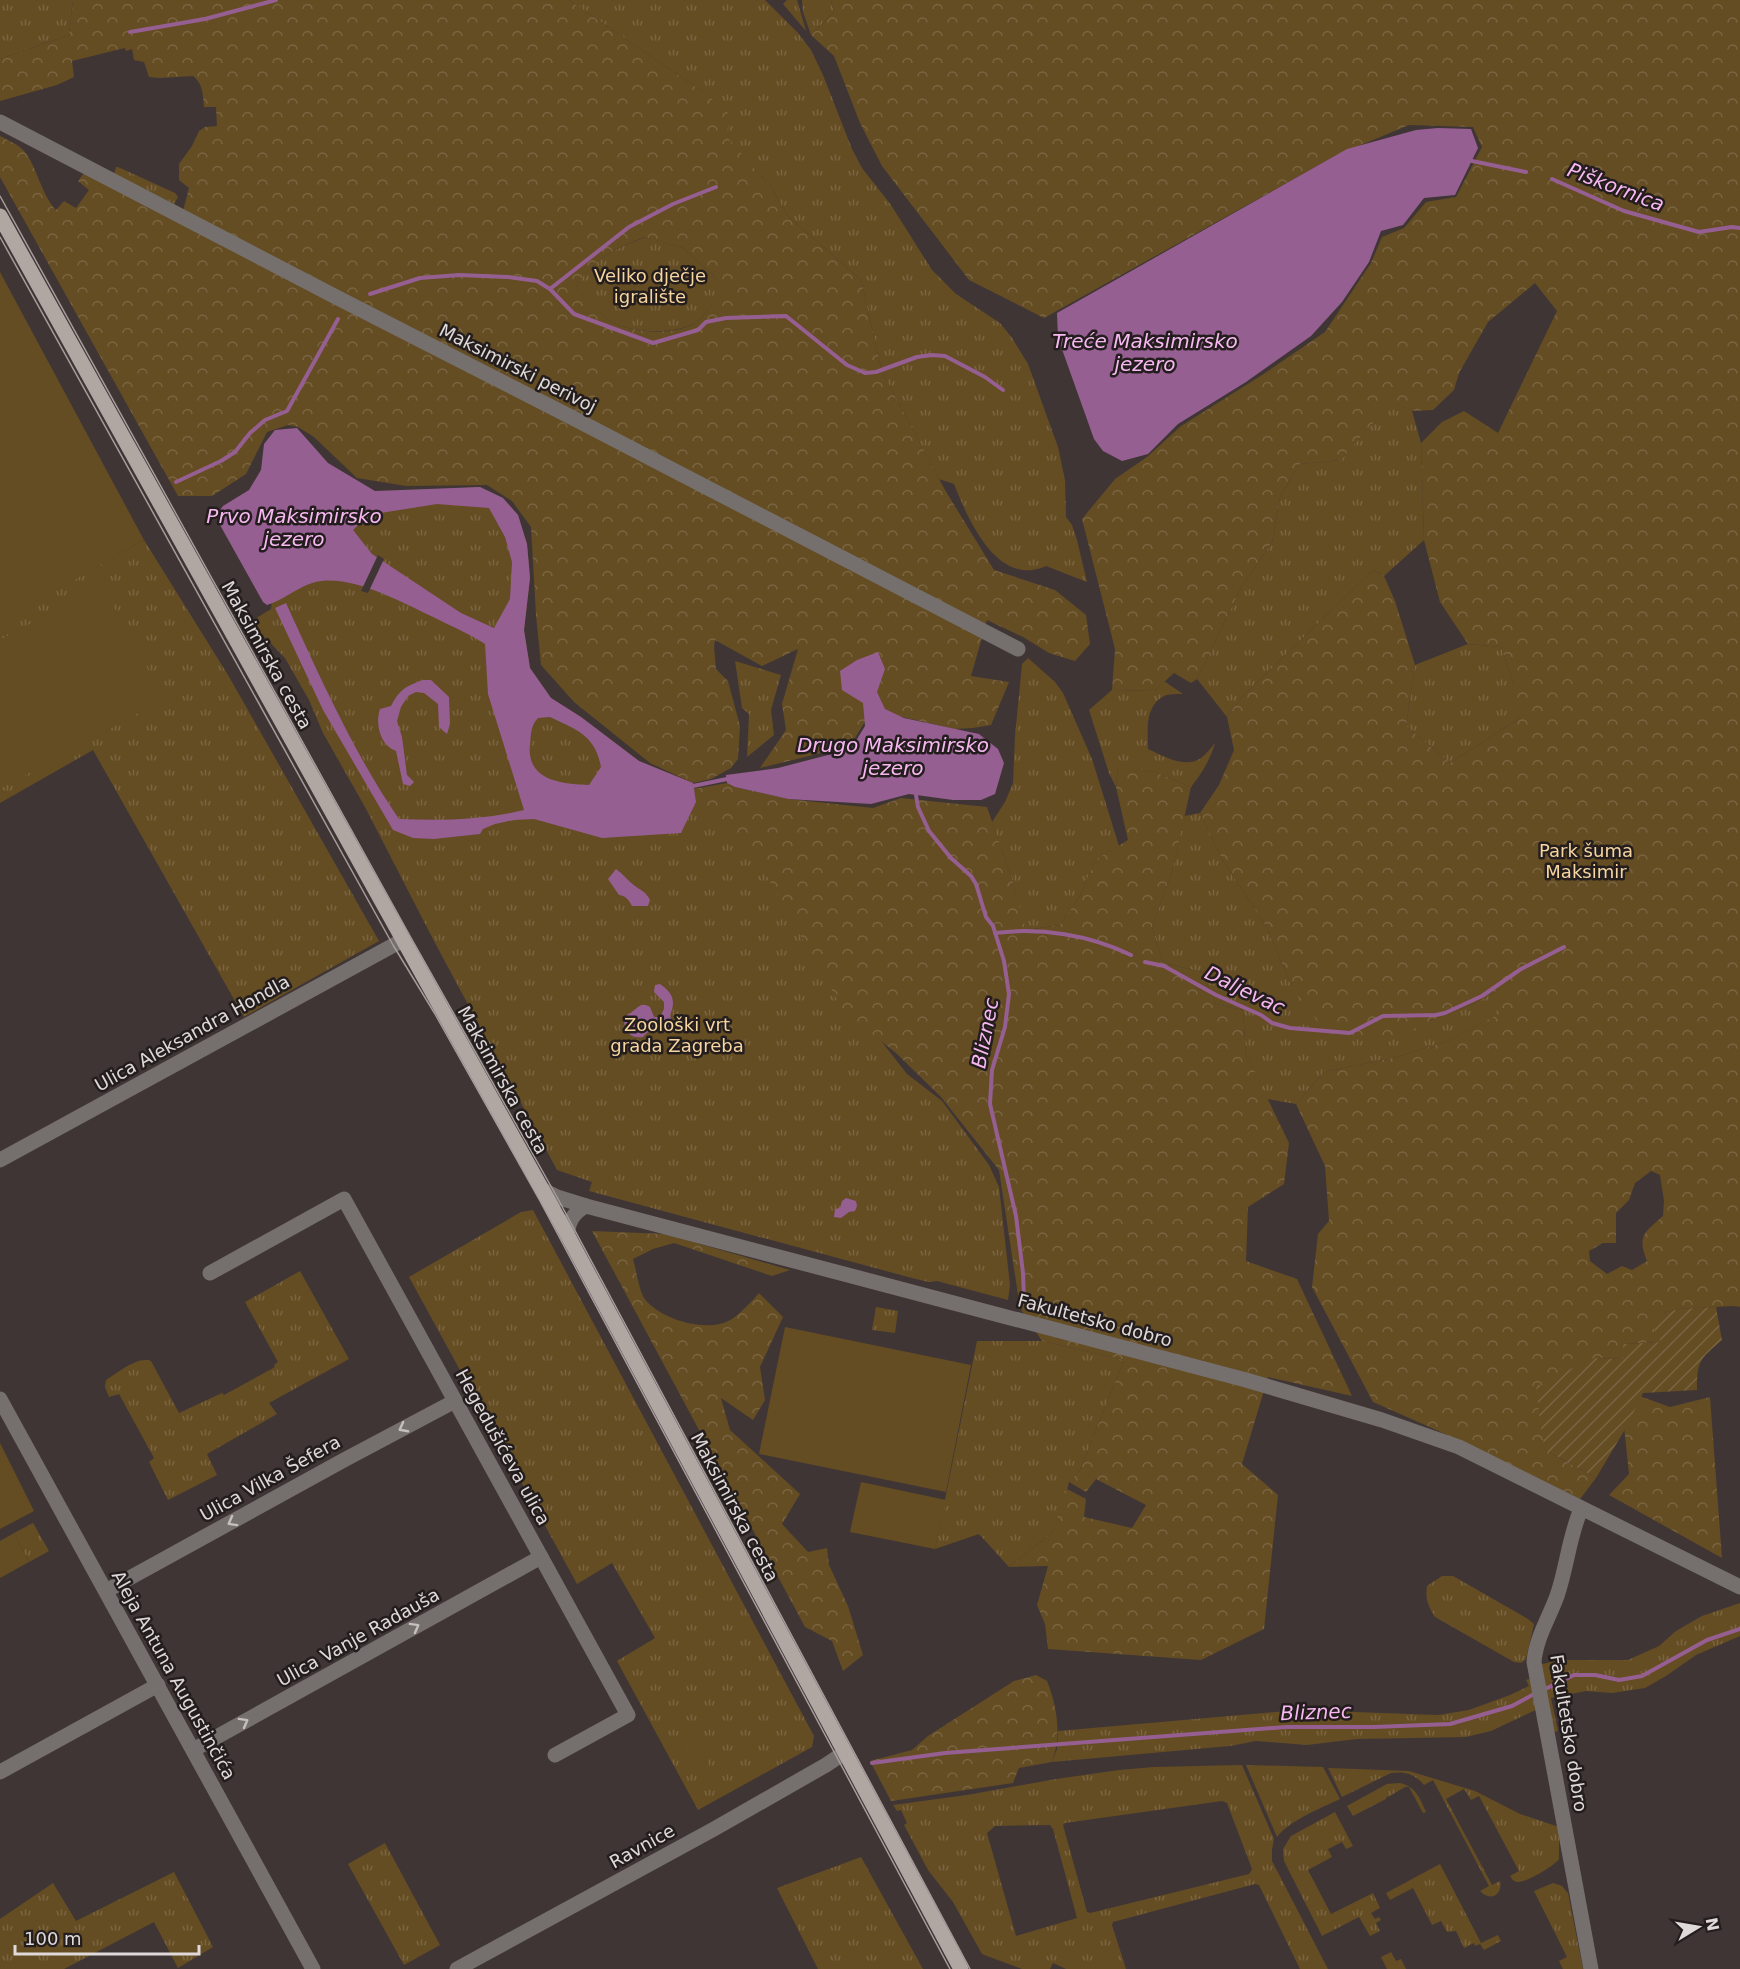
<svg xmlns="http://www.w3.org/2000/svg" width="1740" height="1969" viewBox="0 0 1740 1969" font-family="'DejaVu Sans',sans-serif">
<defs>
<pattern id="grass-tufts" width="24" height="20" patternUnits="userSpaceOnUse" patternTransform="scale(1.5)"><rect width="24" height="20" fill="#644c23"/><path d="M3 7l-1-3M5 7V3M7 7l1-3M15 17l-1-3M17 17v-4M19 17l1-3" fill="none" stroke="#7a6542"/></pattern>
<pattern id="forest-crowns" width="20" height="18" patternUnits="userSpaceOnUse" patternTransform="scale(1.5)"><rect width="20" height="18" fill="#644c23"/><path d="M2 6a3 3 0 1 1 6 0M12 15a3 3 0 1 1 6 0" fill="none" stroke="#7a6542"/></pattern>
<pattern id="garden-furrows" width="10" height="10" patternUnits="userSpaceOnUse" patternTransform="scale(1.5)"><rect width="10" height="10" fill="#644c23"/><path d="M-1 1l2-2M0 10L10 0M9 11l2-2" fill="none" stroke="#7a6542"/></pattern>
</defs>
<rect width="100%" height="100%" fill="#3f3534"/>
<!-- grass -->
<g fill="url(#grass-tufts)" fill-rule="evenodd">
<path d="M0,0H73L69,35L0,59Z"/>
<path d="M569,0H765L798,33L811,50L823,75L852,149L862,168L891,205L932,270L956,294L1000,323L1012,338L1028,364L1058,447L1065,480L1066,517L1072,525L1077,540L1087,582L1046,566C997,588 968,519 954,484L939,479L882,372L861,280L788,216L770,186L726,137L706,94Z"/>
<path d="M787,0H797L806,31L783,4Z"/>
<path d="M802,0H831L834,12L811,35L803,12Z"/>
<path d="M116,167H118L175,193L178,197L174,204L114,174Z"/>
<path d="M646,237L683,248L716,278L722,291C715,299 703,318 695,323C674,334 643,333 621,326C607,321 584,299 576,286C595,258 615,248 646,237Z"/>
<path d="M1391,401L1412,411L1421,443L1424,540L1384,576L1373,570L1240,699L1227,717L1197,679L1241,588L1272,542L1280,497L1300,464L1341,460Z"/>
<path d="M480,487L503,498L518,515L527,544L530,578L524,630L530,668L551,698L581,717L639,761L693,783V789L763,844L871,1028L907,1074L942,1101L989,1165L999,1187L1010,1285L1008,1300L937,1281L928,1282L912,1278L589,1191L592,1182L557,1170L435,943L365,807L323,733L309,700L285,658L250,622L271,609L272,599L358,504L431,490Z"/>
<path d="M144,540L228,675L379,941L244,1017L93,750L0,803V620Z"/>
<path d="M1468,644L1501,647L1514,685L1520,718L1450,763L1406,726L1415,665Z"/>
<path d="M1028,658L1055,682L1063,693L1092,759L1119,846L1095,860L1081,894L1060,925L1025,930L1012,879L992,822L1005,802L1013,783L1015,736L1022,664Z"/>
<path d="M735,661L781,675L771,710L774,735L747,757L749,714L742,708Z"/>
<path d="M1164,681L1183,694C1177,694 1169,694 1164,696C1144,707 1148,731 1148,749C1163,756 1186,769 1201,758C1206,754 1211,748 1215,743C1210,760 1202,773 1191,787L1155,772L1118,767L1116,787L1109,773L1089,710L1112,690L1154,691Z"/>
<path d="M1200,813L1223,861L1266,926L1292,987L1430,1021L1475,1003L1500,989V1014L1448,1041L1397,1057L1324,1072L1296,1104L1267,1099L1246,1054L1243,1010L1216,1004L1202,972L1163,963L1152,927L1172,872L1184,816Z"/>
<path d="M533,1210L814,1736L812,1747L698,1810L617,1661L655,1638L612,1563L577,1584L409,1277L521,1212Z"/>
<path d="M300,1271L349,1359L269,1403L277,1414L207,1454L217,1475L168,1500L149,1462L154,1458L119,1394L109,1397L105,1387L106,1380C118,1373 137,1356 151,1361L179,1413L222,1393L224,1395L275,1367L274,1365L278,1362L245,1302Z"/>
<path d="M876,1307L898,1311L895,1333L872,1330Z"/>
<path d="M977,1341H1042L1124,1360L1080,1470L1069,1482L1065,1500L1052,1533L1009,1567L979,1534L935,1549Z"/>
<path d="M33,1523L49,1551L29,1562L14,1533Z"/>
<path d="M1442,1576H1453L1528,1619L1534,1624L1526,1659L1521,1663L1514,1662L1435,1617C1428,1606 1425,1599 1427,1586Z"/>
<path d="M1740,1603V1636L1696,1655L1666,1676L1645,1688L1612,1693L1586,1691L1551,1698L1558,1731L1551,1733L1538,1665L1561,1660H1628L1659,1646L1676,1631L1702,1616Z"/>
<path d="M1532,1678L1538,1709L1491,1731L1466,1737L1357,1739L1307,1745L1256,1741L1230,1746L1052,1762L1057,1749L1058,1731L1298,1710L1438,1715L1469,1710L1510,1695L1529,1686L1526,1680Z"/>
<path d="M1242,1765L1274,1839L1272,1850V1861L1328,1969H1300L1259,1885L1255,1884L1113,1922L1112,1925L1126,1969H1066L1053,1963L1050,1969H1022L987,1956L982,1954L953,1902L928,1870L904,1825L907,1823L901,1810L897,1811L893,1805L967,1795L1056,1779L1119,1770L1154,1767ZM1222,1801L1227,1803L1252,1869L1249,1874L1090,1913L1087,1912L1063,1825L1065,1823ZM1050,1825L1053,1829L1077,1918L1016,1936L987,1833L995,1826Z"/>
<path d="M1246,1765L1323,1767L1340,1799C1321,1808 1290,1820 1277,1837Z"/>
<path d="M1328,1768L1409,1771L1475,1791L1520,1814L1559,1827V1859C1554,1866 1526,1883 1517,1882C1513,1881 1512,1879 1510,1876L1519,1871L1479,1796L1471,1800L1464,1789L1446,1799L1492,1885L1500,1881C1503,1895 1490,1902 1480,1891L1489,1886L1433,1780L1424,1785C1415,1774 1405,1771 1391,1773L1342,1797Z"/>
<path d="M1400,1783C1416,1787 1420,1798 1426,1812L1423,1813L1409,1787H1405L1388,1797L1387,1796L1386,1799L1353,1816L1347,1806L1387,1784Z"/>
<path d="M1335,1812L1353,1846L1346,1849L1342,1842L1328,1849L1332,1857L1308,1870L1331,1914L1373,1893L1380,1908L1371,1913L1375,1919L1379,1917L1381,1920L1376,1923L1380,1931L1370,1936L1359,1917L1322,1936L1284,1861L1283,1849L1291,1836Z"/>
<path d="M385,1843L440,1945L404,1965L348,1864Z"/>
<path d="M861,1857L923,1969H818L777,1888Z"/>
<path d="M1440,1864L1481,1943L1498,1935L1501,1941L1484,1950L1480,1944L1475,1946L1474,1943L1464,1948L1456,1931L1447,1932L1441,1921L1432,1925L1413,1888L1390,1900L1386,1893Z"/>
<path d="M174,1872L213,1947L178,1968L154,1922L64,1969H0V1919L53,1883L76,1921Z"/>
<path d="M1553,1883L1562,1886L1568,1893L1583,1969H1563L1559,1961L1567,1957L1534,1891Z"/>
<path d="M1391,1952L1396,1961L1401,1959L1406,1969H1387L1381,1957Z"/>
</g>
<!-- forest -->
<g fill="url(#forest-crowns)" fill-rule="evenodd">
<path d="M73,0H569L706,94L729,114L727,137L770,186L788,216L861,280L882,372L945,490L994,570L1055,590L1086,615L1090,644L1075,661L1049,653L1023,637L987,620L971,676L1009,682L991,725L973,728L954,729L872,710L850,746L760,768L786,730L782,704L798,649L762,666L715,640L714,647L716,669L728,681L740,726L738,759L731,768L711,779L693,783L650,763L574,702L541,665L536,615L531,527L512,501L487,485L406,486L357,478L314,437L298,427L288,425L267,432L246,474L212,496H178L0,177V136C7,140 15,143 21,148C36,161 40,193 56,210L64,201L76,208L89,190L78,181L84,173L183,211L189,188L179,180V164L192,146L199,131L205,127L217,126L216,107H204C203,96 203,83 193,76L160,78L149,77L144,62L134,60L132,49L126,51L125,48L72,61L74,77L57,85L0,101V59L69,35ZM645,237L683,248L716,278L721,291C715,299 703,318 695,323C674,335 643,333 621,326C607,321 585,299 576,286C595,258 615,248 645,237Z"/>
<path d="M831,0H1740V1307L1734,1306L1679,1309L1662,1313V1342L1623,1344V1359L1594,1358L1545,1450L1596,1478L1580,1499L1434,1429L1373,1402L1312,1287L1318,1234L1329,1221L1325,1166L1296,1104L1324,1072L1397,1057L1448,1041L1499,1014L1500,989L1475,1003L1430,1021L1384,1044L1326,1033L1292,987L1266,926L1223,861L1200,813L1219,785L1234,750L1227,717L1240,699L1373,570L1384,576L1395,601L1415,665L1406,726L1450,763L1520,718L1505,698L1514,685L1501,647L1468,644L1440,602L1424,540L1421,443L1442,422L1464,411L1498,433L1557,311L1535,283L1488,322L1459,373L1454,390L1433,410L1412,411L1391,402L1341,460L1300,464L1280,497L1272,542L1241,588L1197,679L1191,683L1174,673L1154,691L1112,690L1115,649L1082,519L1115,479L1147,457L1181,426L1262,375L1325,332L1371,263L1382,237L1404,228L1426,202L1456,197L1482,147L1473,127L1409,125L1337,155L1044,318L969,280L882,166L860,123L834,56L811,35L834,12ZM1651,1171L1660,1175L1664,1201L1663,1216C1644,1233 1637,1235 1647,1261L1632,1270L1622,1266L1607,1274L1590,1261L1589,1251L1603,1243H1616V1213L1629,1200L1635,1183Z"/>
<path d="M1118,766L1155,772L1191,787L1172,872L1152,927L1163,963L1202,972L1216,1004L1243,1010L1246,1054L1289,1143L1284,1184L1248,1207L1246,1261L1297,1279L1352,1396L1268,1377L1242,1464L1278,1495L1264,1629L1201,1660L1048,1649L1045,1624L1037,1605L1048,1566L1009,1567L1052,1533L1067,1489L1086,1499L1084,1517L1132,1528L1146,1505L1096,1479L1086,1492L1069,1482L1080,1470L1124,1360L1042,1341L1020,1308L999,1170L941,1097L896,1053L844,1012L754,853L696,802L693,789L727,783L735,787L788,799L873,808L901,798L987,807L1012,879L1026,930L1060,925L1081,894L1095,860L1128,840L1116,787Z"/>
<path d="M592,1231L665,1234L790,1270L772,1276L674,1243L653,1249L633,1259C636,1269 639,1290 644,1298C660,1320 709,1334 732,1319C742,1312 751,1302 759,1293L783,1317L760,1367L765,1400L753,1420L721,1398L730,1430L800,1494L782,1524L808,1552L827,1548L829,1565L848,1606L863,1655L843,1671L832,1641L805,1627Z"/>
<path d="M1620,1389L1670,1407L1710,1397L1722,1558L1609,1495L1629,1474Z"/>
<path d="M1036,1675L1047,1681C1057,1706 1062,1736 1052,1762L1019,1768L1013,1783L891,1801L870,1761L912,1750L928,1736L1014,1681Z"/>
</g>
<!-- garden -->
<path fill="url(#garden-furrows)" d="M1716,1307L1722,1340C1699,1360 1697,1361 1697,1390L1643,1393L1627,1426L1596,1478L1545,1450L1540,1423L1536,1385H1552L1558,1375L1594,1358L1623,1359V1344L1661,1342L1651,1324L1662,1313L1679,1309Z"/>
<!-- pitch -->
<g fill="#644c23">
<path d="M0,272L144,540L0,622Z"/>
<path d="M102,585L164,699L0,789V640Z"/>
<path d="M785,1327L971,1365L946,1492L759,1454Z"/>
<path d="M0,1443L34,1511L0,1529Z"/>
<path d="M861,1482L946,1500L935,1549L850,1532Z"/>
<path d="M14,1533L29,1562L0,1578V1541Z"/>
<path d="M695,1741L720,1785L710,1790L686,1747Z"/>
</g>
<!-- water -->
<g fill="#965f92" fill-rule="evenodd">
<path d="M1438,128L1471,129L1478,148L1455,195L1424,198L1403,225L1381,231L1369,262L1342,302L1311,336L1246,382L1178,424L1148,454L1122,461L1103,451L1094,439L1058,338L1057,313L1347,149L1416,130Z"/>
<path d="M297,428L328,463L375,491L480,487L503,498L518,515L527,544L530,578L524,630L530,668L551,698L581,717L639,761L693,783L696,802L681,833L602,838L534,819L514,820L495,824L483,829L480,834L434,839L413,838L393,830L323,710L275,608L286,603C320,677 353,752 399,819C441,821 483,820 524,810L488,694L485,644C468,633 449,625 431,616C401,602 356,577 322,581C301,583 287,599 267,605L263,602L220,525V510L223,506L249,490L261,470L264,444L275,430ZM437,504L489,508L505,537L512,562L510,599L494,628L461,613L372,554L353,530L368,515ZM550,717C577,730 595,735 601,767L589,785C560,784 526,780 530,744C531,733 531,725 538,718Z"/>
<path d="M878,652L885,669L877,692L885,709L904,718L979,734L998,749L1004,763L995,794L981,800H953L909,794L871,804L788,799L735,787L727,783L726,775L778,768L851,749L865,726L863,703L842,690L840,671L857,660Z"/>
<path d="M423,680H431L449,697L450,724L447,734L439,727L438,704L424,693L416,692L408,696L401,707L397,721L402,737L407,775L414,782L410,786L403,784L396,751C380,745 375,724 380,709L391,706C400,689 406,686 423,680Z"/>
<path d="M616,869C623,874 628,881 635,886C642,891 646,892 650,900L648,906H632C629,900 626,896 619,895L608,879Z"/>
<path d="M660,984C673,993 676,1001 670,1015L674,1030L670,1033C659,1027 651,1027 643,1037C631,1039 625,1032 624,1021L628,1014C637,1011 639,1000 650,1007L654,1017H660L664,1009V1002L654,992L655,985Z"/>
<path d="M846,1198L856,1201L857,1206L855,1211L849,1212L841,1218L834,1217L835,1209L840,1208L842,1201Z"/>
</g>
<!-- pier -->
<path fill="#3f3534" d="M378,555L384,559L368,593L361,591Z"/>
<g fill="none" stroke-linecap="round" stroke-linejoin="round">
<!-- stream -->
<g stroke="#965f92" stroke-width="4">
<path d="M130,32L205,19L276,0"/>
<path d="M1472,161L1526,172"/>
<path d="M1552,179L1624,211L1699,232L1732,227L1740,228"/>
<path d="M550,289L629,227L673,204L716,187"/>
<path d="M370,294L420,278L459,275L508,277L537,281L550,289L574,314L653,343L698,330L706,322L726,318L786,316L847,365L865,373L876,372L917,357L932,355L945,356L985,377L1003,390"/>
<path d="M176,482L221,461L235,452L250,433L265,420L287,411L338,319"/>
<path d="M693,786L727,779"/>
<path d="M916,795L918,807L929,831L951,858L971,876L976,884L986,917L993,926L1004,961L1009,994L1005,1027L992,1070L990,1104L1016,1216L1023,1273L1024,1299"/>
<path d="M995,933C1040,927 1090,935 1131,955"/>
<path d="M1145,962L1164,966L1216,995L1261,1015L1272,1023L1290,1028L1350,1033L1383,1016L1436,1015L1445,1013L1482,996L1521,969L1564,947"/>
<path d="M1543,1690L1574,1675H1595L1619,1680L1642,1676L1707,1640L1740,1629"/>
<path d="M872,1763L945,1753L1286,1727H1374L1450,1724L1512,1706L1536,1693"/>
</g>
<!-- minor -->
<g stroke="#75706e" stroke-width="15">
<path d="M0,122L338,298L571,417L1018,649"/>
<path d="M0,1160L403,940"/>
<path d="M541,1189L557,1197L586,1206L1246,1380L1382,1420L1459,1447L1740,1587"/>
<path d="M567,1234C569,1221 573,1213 586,1206"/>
<path d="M210,1273L344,1199L628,1715L555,1755"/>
<path d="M0,1399L313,1969"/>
<path d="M1581,1509C1569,1537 1567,1567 1557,1596C1549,1618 1536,1638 1534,1662L1591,1969"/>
<path d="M106,1591L344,1460L455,1401"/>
<path d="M193,1750L541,1557"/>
<path d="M0,1772L158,1685"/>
<path d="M457,1969L714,1829L826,1765L844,1753"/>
</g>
<!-- major -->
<path stroke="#b0a7a2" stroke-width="15" d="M0,216L567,1234L961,1969"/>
<!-- tram -->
<g stroke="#a59d9d" stroke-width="1.5">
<path d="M0,196L410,936L557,1197L970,1969"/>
<path d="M0,237L393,945L435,1014L540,1201L950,1969"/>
</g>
</g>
<!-- one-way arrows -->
<defs><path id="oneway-chevron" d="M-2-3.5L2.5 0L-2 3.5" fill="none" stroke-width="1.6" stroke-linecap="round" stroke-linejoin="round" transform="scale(1.5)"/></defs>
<g stroke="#c5bfbe">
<use href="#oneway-chevron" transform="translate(403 1428) rotate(152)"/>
<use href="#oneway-chevron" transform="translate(232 1522) rotate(151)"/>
<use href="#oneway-chevron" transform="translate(415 1627) rotate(-29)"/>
<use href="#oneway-chevron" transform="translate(244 1722) rotate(-29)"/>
</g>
<g text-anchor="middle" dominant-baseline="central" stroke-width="5" stroke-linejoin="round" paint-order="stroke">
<!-- park labels -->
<g font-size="18" fill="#f7d5a0" stroke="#231e1d">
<text x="650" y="275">Veliko dječje<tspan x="650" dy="21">igralište</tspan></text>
<text x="1586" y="850">Park šuma<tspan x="1586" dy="21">Maksimir</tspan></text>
<text x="677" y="1024">Zoološki vrt<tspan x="677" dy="21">grada Zagreba</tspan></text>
</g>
<!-- street labels -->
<g font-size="18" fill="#e0d9d9" stroke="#231e1d">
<text transform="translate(518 368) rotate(27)">Maksimirski perivoj</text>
<text transform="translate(267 655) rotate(61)">Maksimirska cesta</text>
<text transform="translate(192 1033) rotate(-29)">Ulica Aleksandra Hondla</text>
<text transform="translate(503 1080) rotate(61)">Maksimirska cesta</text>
<text transform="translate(1095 1320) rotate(15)">Fakultetsko dobro</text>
<text transform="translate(503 1447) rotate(61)">Hegedušićeva ulica</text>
<text transform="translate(270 1478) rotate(-29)">Ulica Vilka Šefera</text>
<text transform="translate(735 1507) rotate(62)">Maksimirska cesta</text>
<text transform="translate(358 1637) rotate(-29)">Ulica Vanje Radauša</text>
<text transform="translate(174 1675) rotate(61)">Aleja Antuna Augustinčića</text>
<text transform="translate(1569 1733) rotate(81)">Fakultetsko dobro</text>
<text transform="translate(642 1846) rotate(-29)">Ravnice</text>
</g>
<!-- water labels -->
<g font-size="20" font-style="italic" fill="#f7b8f1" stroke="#231e1d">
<text transform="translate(1616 187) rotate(21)">Piškornica</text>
<text x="1145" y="341">Treće Maksimirsko<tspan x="1145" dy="23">jezero</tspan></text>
<text x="294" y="516">Prvo Maksimirsko<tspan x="294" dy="23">jezero</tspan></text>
<text x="893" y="745">Drugo Maksimirsko<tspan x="893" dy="23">jezero</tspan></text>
<text transform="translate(1245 990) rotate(26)">Daljevac</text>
<text transform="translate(985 1033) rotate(-79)">Bliznec</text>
<text transform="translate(1316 1712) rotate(-2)">Bliznec</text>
</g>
</g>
<!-- north arrow -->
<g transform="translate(1698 1927) rotate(79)" stroke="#231e1d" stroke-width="4.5" paint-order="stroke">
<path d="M0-4.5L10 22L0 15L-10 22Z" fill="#e0d9d9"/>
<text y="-9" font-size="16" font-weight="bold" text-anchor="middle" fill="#e0d9d9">N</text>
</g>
<!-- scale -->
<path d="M15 1945v9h184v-9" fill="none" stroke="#e0d9d9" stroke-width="3"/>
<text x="24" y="1945" font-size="18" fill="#e0d9d9" stroke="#231e1d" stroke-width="4.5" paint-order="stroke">100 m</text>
</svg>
